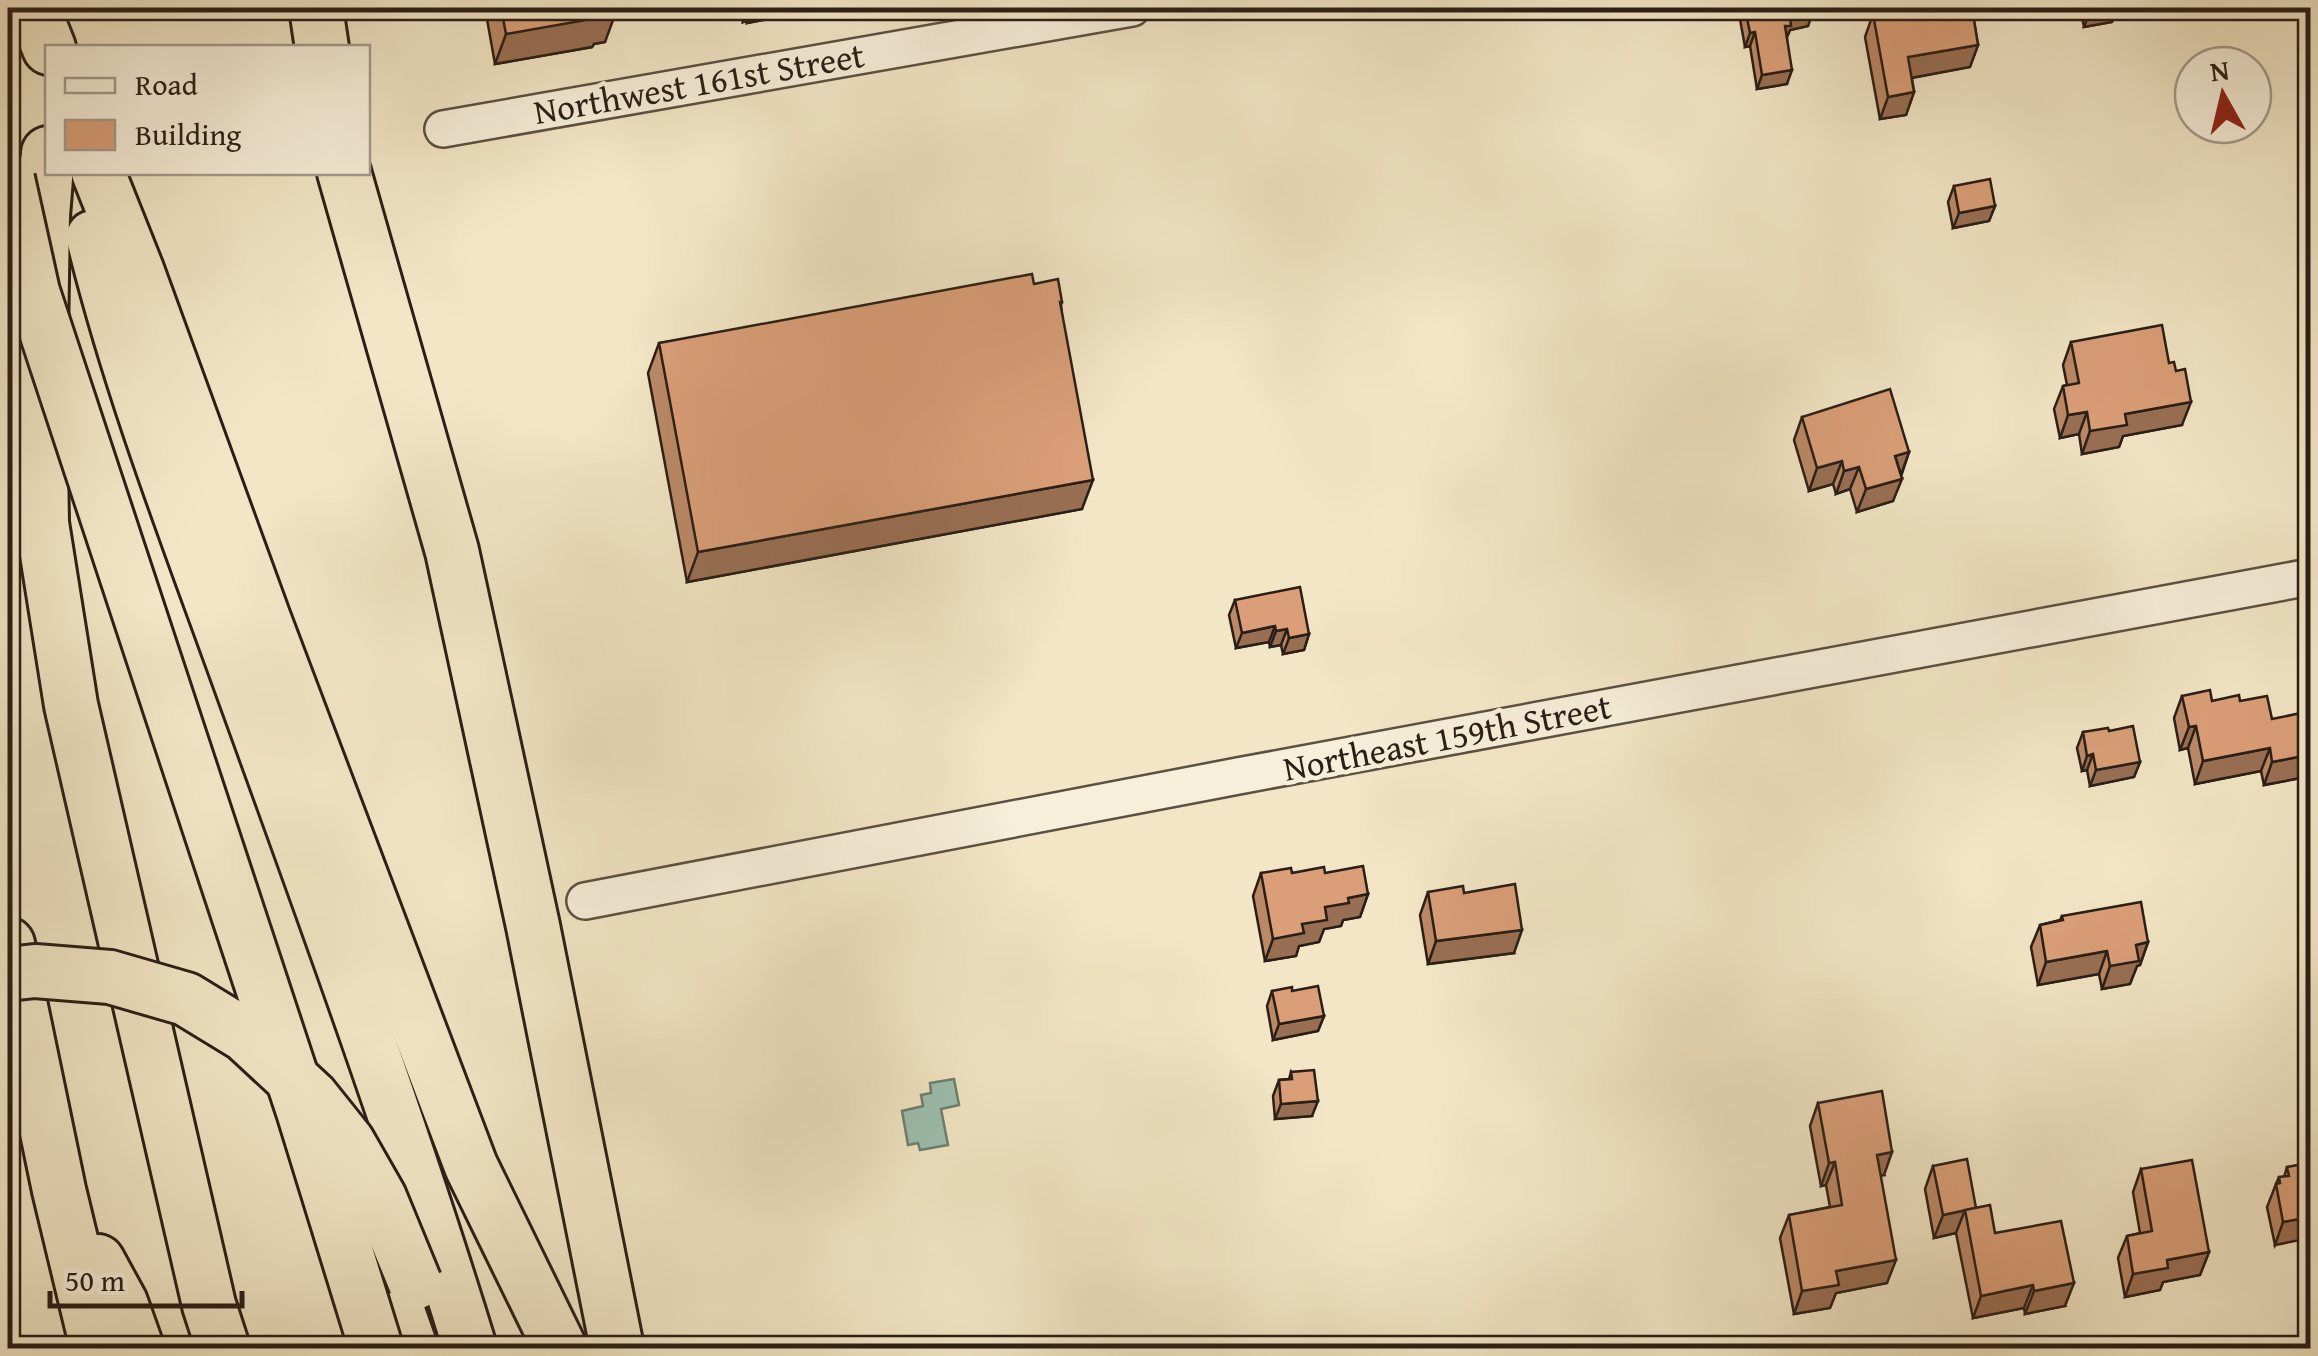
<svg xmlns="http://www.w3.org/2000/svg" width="2318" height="1356" viewBox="0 0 2318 1356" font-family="'Gentium Book Plus',serif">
<rect width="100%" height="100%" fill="#f2e6c6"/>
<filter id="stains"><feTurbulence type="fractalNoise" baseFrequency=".002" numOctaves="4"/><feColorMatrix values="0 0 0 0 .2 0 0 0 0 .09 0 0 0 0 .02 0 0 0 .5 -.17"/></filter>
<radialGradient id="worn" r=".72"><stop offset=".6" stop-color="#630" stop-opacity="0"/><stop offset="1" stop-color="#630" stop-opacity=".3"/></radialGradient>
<!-- water -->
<path fill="#9cc0b0" stroke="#6e7f72" stroke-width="2.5" d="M954,1079L959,1105L941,1109L948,1145L920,1150L918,1143L908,1145L902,1111L923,1106L921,1095L931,1093L930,1083Z"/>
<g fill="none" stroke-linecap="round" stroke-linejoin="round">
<!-- minor casing -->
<g stroke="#5c5042" stroke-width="40">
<g id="minor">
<path d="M443,129L1132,8"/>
<path d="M585,901L1238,776L2310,577"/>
</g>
</g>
<!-- highway casing -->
<g stroke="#2a1e16" stroke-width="58">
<g id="highway">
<path d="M33,8L49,48"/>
<path d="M316,8L322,48"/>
<path d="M48,153L43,216L40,400L42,523L71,705L209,1305L223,1348"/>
<path d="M98,172L137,270L264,619L471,1166L560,1348"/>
<path d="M344,172L452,551L533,926L617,1348"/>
<path d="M93,237C131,392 189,540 243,690C322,908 402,1127 470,1348"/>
<path d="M8,944L59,1190L97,1348"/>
<path d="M98,1261L121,1303L137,1348"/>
<path d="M390,1288L411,1348"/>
</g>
</g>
<!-- minor -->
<use href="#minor" stroke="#f7efda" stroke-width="35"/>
<!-- highway -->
<use href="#highway" stroke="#f2e6c6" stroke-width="52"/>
<!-- highway-bridge casing -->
<g stroke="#2a1e16" stroke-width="58" stroke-linecap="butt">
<g id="highway-bridge">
<path d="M8,179L33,292L303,1111L376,1348"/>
<path d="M8,974L35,971L110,977L186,999L245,1035L312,1097L348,1142L380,1198L415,1283"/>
</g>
</g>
<!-- highway-bridge -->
<use href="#highway-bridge" stroke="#f2e6c6" stroke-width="52"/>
</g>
<!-- wall -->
<g fill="#bb8967" stroke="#2a1e16" stroke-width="2.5">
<path d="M485,8H615L605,42L594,44L592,47L495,64Z"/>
<path d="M740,8H825L747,23L746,21L743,22Z"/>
<path d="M1738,8H1812L1808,26L1790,30L1787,37V84L1757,89L1750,46L1745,47Z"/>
<path d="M1889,8H1972L1978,45L1970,67L1912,78L1914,92L1906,115L1880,119L1865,37L1873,14L1888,11Z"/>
<path d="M2080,8H2118L2112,22L2084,27Z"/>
<path d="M1954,186L1995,206L1989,221L1953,228L1948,202Z"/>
<path d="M1034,284L1062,302L1061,305L1082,509L687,582L648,373L659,343Z"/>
<path d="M2071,342L2169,363L2182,425L2123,436L2119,447L2082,454L2079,434L2060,438L2054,409L2063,386L2067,385L2063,365Z"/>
<path d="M1802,417L1909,452L1893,501L1857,512L1850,489L1836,494L1833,484L1809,491L1794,440Z"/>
<path d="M1235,600L1309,634L1304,650L1283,654L1281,645L1270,647L1269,642L1236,648L1229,615Z"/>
<path d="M2182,696L2212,701H2240L2272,719L2301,778L2264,785L2261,771L2195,784L2188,748L2180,750L2174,718Z"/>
<path d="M2109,731L2140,762L2134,777L2090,786L2087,770L2082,771L2077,748L2083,732Z"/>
<path d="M1261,873H1325L1368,894L1360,917L1343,920L1341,926L1324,929L1319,942L1299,946L1296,956L1265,961L1253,896Z"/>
<path d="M1428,892L1464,893L1514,953L1428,964L1420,915Z"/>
<path d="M2062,916L2148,942L2140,965L2137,966L2130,984L2102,989L2099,974L2038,985L2031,947L2040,925L2060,920Z"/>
<path d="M1272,991H1292L1324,1016L1318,1031L1273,1040L1267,1006Z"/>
<path d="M1291,1072L1312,1116L1275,1119L1273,1096L1279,1080L1289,1079Z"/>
<path d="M1818,1103L1884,1175H1880L1887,1283L1836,1293L1830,1308L1794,1314L1780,1238L1789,1215L1830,1207L1826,1185L1821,1186L1810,1126Z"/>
<path d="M2310,1157L2275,1245L2267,1207L2276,1184L2279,1177H2284L2287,1167L2300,1165L2302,1158Z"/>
<path d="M1933,1166L1976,1208L1995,1233L2065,1306L2025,1314L2024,1308L1973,1318L1956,1233L1934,1238L1925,1189Z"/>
<path d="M2141,1169L2209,1252L2200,1275L2163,1282L2160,1290L2125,1297L2118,1258L2127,1236L2140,1233L2133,1192Z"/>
</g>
<!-- shaded-wall -->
<g fill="#996f54" stroke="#2a1e16" stroke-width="2.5">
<path d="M748,8H751L746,21L743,22Z"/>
<path d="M753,8H825L747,23Z"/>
<path d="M2091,8H2118L2112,22L2084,27Z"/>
<path d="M616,12L605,42L594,44L592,47L495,64L506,34Z"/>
<path d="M1813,12L1808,26L1790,30L1786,39L1780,40L1790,17Z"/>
<path d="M1755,32L1750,46L1745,47L1750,33Z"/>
<path d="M1978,45L1970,67L1900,80L1908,57Z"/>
<path d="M1792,70L1787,84L1757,89L1762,75Z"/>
<path d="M1914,92L1906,115L1880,119L1888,97Z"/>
<path d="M1995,206L1989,221L1953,228L1959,213Z"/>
<path d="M2191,402L2182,425L2123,436L2119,447L2082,454L2090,431L2125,414Z"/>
<path d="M2087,412L2079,434L2060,438L2068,415Z"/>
<path d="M1909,452L1901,475L1895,456Z"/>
<path d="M1842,461L1833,484L1809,491L1817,468Z"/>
<path d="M1859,467L1850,489L1836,494L1844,471Z"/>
<path d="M1902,479L1893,501L1857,512L1866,489Z"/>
<path d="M1093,480L1082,509L687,582L698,552Z"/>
<path d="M1275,626L1269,642L1236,648L1242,633Z"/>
<path d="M1287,629L1281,645L1270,647L1276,631Z"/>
<path d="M1309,634L1304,650L1283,654L1289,638Z"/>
<path d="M2196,726L2188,748L2180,750L2189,727Z"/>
<path d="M2270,748L2261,771L2195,784L2203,761Z"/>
<path d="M2093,754L2087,770L2082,771L2087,756Z"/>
<path d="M2309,755L2301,778L2264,785L2272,762Z"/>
<path d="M2140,762L2134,777L2090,786L2096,770Z"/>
<path d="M1368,894L1360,917L1343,920L1341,926L1324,929L1319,942L1299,946L1296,956L1265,961L1273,939L1302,924L1325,907L1348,898Z"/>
<path d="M1522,930L1514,953L1428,964L1436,941Z"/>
<path d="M2148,942L2140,965L2137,966L2130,984L2102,989L2110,966L2136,945Z"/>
<path d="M2107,951L2099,974L2038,985L2046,962Z"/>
<path d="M1324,1016L1318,1031L1273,1040L1279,1024Z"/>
<path d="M1318,1101L1312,1116L1275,1119L1281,1104Z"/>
<path d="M1892,1152L1884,1175L1868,1177L1877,1155Z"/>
<path d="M1835,1162L1826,1185L1821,1186L1829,1163Z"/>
<path d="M1965,1210L1956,1233L1934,1238L1943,1215Z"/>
<path d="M2310,1217V1238L2275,1245L2283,1222Z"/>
<path d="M2209,1252L2200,1275L2163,1282L2160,1290L2125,1297L2133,1274L2167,1260Z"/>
<path d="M1896,1260L1887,1283L1836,1293L1830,1308L1794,1314L1802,1291L1836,1271Z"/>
<path d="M2074,1283L2065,1306L2025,1314L2034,1291Z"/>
<path d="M2033,1285L2024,1308L1973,1318L1981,1296Z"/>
</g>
<!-- building -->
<g fill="#da9f78" stroke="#2a1e16" stroke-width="2.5">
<path d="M501,8H615L616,12L603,14V17L506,34Z"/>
<path d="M1745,8H1812L1813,12L1790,17L1791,26H1785L1792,70L1762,75L1755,32L1750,33Z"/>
<path d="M1894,8H1972L1978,45L1908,57L1914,92L1888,97L1873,14L1894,10Z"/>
<path d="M1990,179L1995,206L1959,213L1954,186Z"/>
<path d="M1032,274L1034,284L1058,279L1062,302H1060L1093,480L698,552L659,343Z"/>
<path d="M2162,325L2169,363L2174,362L2176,371L2185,369L2191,402L2125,414L2127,425L2090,431L2087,412L2068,415L2063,386L2079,383L2071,342Z"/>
<path d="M1890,389L1909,452L1895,456L1902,479L1866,489L1859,467L1844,471L1842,461L1817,468L1802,417Z"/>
<path d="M1300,587L1309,634L1289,638L1287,629L1276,631L1275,626L1242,633L1235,600Z"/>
<path d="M2210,690L2212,701L2239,695L2240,701L2267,696L2272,719L2301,713L2309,755L2272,762L2270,748L2203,761L2196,726L2189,727L2182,696Z"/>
<path d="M2133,726L2140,762L2096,770L2093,754L2087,756L2083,732L2108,728L2109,731Z"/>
<path d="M1363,866L1368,894L1348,898L1349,903L1325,907L1327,920L1302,924L1304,933L1273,939L1261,873L1291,868L1292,873L1324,867L1325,873Z"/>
<path d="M1515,884L1522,930L1436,941L1428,892L1463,886L1464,893Z"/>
<path d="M2141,902L2148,942L2136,945L2139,961L2110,966L2107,951L2046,962L2040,925L2063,920L2062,916Z"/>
<path d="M1318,986L1324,1016L1279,1024L1272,991L1292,987V991Z"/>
<path d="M1314,1070L1318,1101L1281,1104L1279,1080L1292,1079L1291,1072Z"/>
<path d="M1882,1091L1892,1152L1877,1155L1896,1260L1836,1271L1839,1285L1802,1291L1789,1215L1842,1205L1835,1162L1829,1163L1818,1103Z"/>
<path d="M2310,1157V1217L2283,1222L2276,1184L2280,1183L2279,1177L2289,1176L2287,1167L2303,1164L2302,1158Z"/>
<path d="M1967,1159L1976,1208L1943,1215L1933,1166Z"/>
<path d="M2192,1160L2209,1252L2167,1260L2168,1268L2133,1274L2127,1236L2152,1231L2141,1169Z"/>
<path d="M1990,1205L1995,1233L2061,1221L2074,1283L2034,1291L2033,1285L1981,1296L1965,1210Z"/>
</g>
<g text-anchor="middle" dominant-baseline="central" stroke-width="9" stroke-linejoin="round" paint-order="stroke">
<!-- street labels -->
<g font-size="35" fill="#2a1e16" stroke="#f7efda">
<text transform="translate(699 83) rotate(-10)">Northwest 161st Street</text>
<text transform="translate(1447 737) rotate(-11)">Northeast 159th Street</text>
</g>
</g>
<!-- margin -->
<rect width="2318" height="1356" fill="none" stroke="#f2e6c6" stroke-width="40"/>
<rect x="10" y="10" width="2298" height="1336" fill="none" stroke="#2a1e16" stroke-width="5"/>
<rect x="20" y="20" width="2278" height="1316" fill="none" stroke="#2a1e16" stroke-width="2.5"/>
<!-- legend -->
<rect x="45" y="45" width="325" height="130" fill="#f7efda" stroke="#a59b8c" stroke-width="2.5"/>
<rect x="65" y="78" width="50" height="15" fill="#f7efda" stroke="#a59b8c" stroke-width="2.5"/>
<text x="135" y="95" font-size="30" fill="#2a1e16">Road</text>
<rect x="65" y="120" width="50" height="30" fill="#da9f78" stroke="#a59b8c" stroke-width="2.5"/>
<text x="135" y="145" font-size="30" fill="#2a1e16">Building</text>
<!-- north arrow -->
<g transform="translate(2223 95) rotate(352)"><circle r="48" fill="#f7efda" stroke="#a59b8c" stroke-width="2.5"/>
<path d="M0-8L18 38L0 25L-18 38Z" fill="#8f2418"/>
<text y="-15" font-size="28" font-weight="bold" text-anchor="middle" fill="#2a1e16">N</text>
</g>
<!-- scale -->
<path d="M50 1291v15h192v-15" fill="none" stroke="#2a1e16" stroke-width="5"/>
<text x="65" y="1291" font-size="30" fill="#2a1e16" stroke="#f7efda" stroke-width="8" paint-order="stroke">50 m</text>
<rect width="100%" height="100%" filter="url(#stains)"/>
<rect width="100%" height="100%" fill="url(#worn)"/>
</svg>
